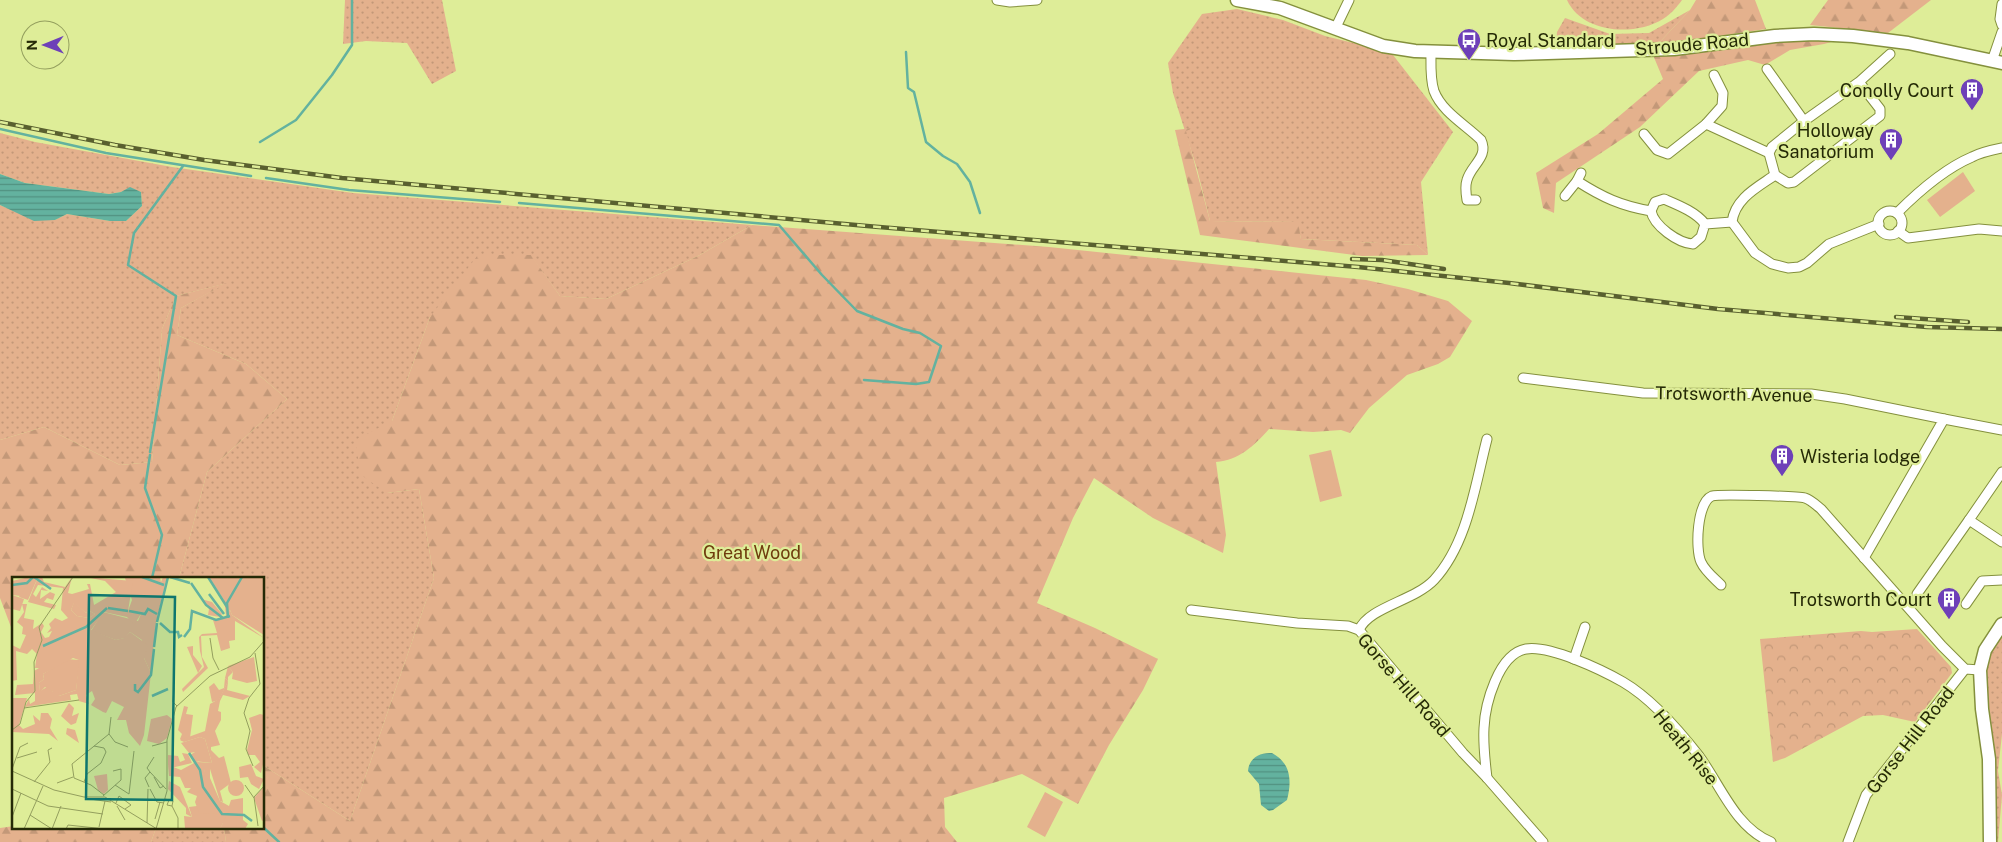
<svg xmlns="http://www.w3.org/2000/svg" width="2002" height="842" viewBox="0 0 2002 842" font-family="'Public Sans',sans-serif">
<defs>
<pattern id="grass-dots" width="8" height="8" patternUnits="userSpaceOnUse" patternTransform="scale(1.25)"><rect width="8" height="8" fill="#e4b18d"/><path d="M2 2h.1M6 6h.1" fill="none" stroke="#c39878" stroke-width="1.8" stroke-linecap="round"/></pattern>
<pattern id="forest-firs" width="22" height="20" patternUnits="userSpaceOnUse" patternTransform="scale(1.25)"><rect width="22" height="20" fill="#e4b18d"/><path d="M5 1l3.5 6h-7zM16 11l3.5 6h-7z" fill="#c39878"/></pattern>
<pattern id="park-crowns" width="20" height="18" patternUnits="userSpaceOnUse" patternTransform="scale(1.25)"><rect width="20" height="18" fill="#e4b18d"/><path d="M2 6a3 3 0 1 1 6 0M12 15a3 3 0 1 1 6 0" fill="none" stroke="#c39878"/></pattern>
<pattern id="water-rules" width="6" height="5" patternUnits="userSpaceOnUse" patternTransform="scale(1.25)"><rect width="6" height="5" fill="#63b29f"/><path d="M0 2.5h6" fill="none" stroke="#519180"/></pattern>
</defs>
<rect width="100%" height="100%" fill="#deed98"/>
<!-- grass -->
<g fill="url(#grass-dots)">
<path d="M345,0H442L456,71L432,84L407,43L366,41L343,44Z"/>
<path d="M1567,0H1682C1677,7 1670,15 1663,19C1634,37 1582,33 1567,0Z"/>
<path d="M1237,9L1283,20L1325,36L1386,51L1393,55L1453,132L1421,182L1428,255L1417,245L1301,239L1297,222L1210,221L1197,169L1173,93L1168,63L1202,14Z"/>
<path d="M1690,10L1657,45L1556,44L1557,32L1565,18L1610,34L1649,33Z"/>
<path d="M0,133L35,142L172,167L353,193L752,225L698,256L606,299L560,296L531,256L430,317L392,421L387,493L419,489L434,578L350,821L264,766V578H179L207,472L287,399L246,364L177,335L181,308L224,284L176,296L162,329L152,462L120,465L44,427L0,440V205L14,211L55,220L67,214L110,221H126L142,206L141,192L130,188L121,192L109,194L25,183L0,174Z"/>
<path d="M2002,632V734L1998,771L2002,795L1998,842H1994L1993,760L1986,668L1992,651Z"/>
<path d="M156,828H224L226,842H151Z"/>
</g>
<!-- forest -->
<g fill="url(#forest-firs)">
<path d="M1696,0H1755L1766,29L1657,45L1690,10Z"/>
<path d="M1828,0H1931L1888,33L1810,25Z"/>
<path d="M1793,38L1842,39L1824,44L1790,50L1765,65L1748,60L1699,71L1640,127L1556,183L1554,213L1543,208L1536,173L1598,134L1663,79L1653,55L1724,49Z"/>
<path d="M1193,128L1186,131L1210,221L1298,222L1301,239L1417,245L1428,255L1362,256L1200,235L1175,130Z"/>
<path d="M752,225L1049,247L1366,280L1408,289L1448,301L1472,321L1450,357L1438,364L1407,375L1369,408L1350,433L1341,430L1313,432L1269,429C1254,446 1239,460 1216,462L1226,535L1223,553L1153,518L1094,478L1073,518L1037,603L1095,628L1158,659L1143,690L1109,745L1078,804L1022,774L944,798L945,827L957,842H226L224,828H264V766L350,821L434,578L419,489L387,493L361,475L355,440L392,421L430,317L478,255H531L560,296L606,299L698,256Z"/>
<path d="M227,283L181,308L177,335L246,364L287,399L207,472L179,578H14V635L0,598V440L44,427L120,465L152,462L162,329L176,296Z"/>
<path d="M14,826V828H156L151,842H0V828Z"/>
</g>
<!-- park -->
<path fill="url(#park-crowns)" d="M1917,629L1951,667L1952,673L1915,722L1883,715L1863,716L1785,758L1773,762L1760,639L1861,631L1872,632Z"/>
<!-- pitch -->
<g fill="#e4b18d">
<path d="M1963,172L1975,191L1940,217L1927,200Z"/>
<path d="M1331,450L1342,496L1320,502L1309,455Z"/>
<path d="M1045,792L1063,802L1045,837L1027,827Z"/>
</g>
<!-- water -->
<g fill="url(#water-rules)">
<path d="M0,174L25,183L109,194L121,192L130,187L141,192L142,206L126,221H110L67,214L55,220L34,221L0,205Z"/>
<path d="M1272,753C1291,763 1292,781 1287,800L1273,810L1269,811L1261,805L1259,784L1248,771C1249,758 1260,752 1272,753Z"/>
</g>
<g fill="none" stroke-linecap="round" stroke-linejoin="round">
<!-- stream -->
<g stroke="#63b29f" stroke-width="2.5">
<path d="M906,52L908,88L914,92L926,142L943,156L957,164L970,182L980,213"/>
<path d="M0,129L106,153L251,176"/>
<path d="M260,142L296,120L332,75L352,45V0"/>
<path d="M266,178L349,190L500,202"/>
<path d="M519,203L779,225L822,275L857,311L903,329L920,333L941,346L929,382L916,384L864,380"/>
<path d="M150,452L176,296L128,265L134,233L183,166"/>
<path d="M150,455L145,488L162,535L152,578"/>
<path d="M264,828L279,842"/>
</g>
<!-- street casing -->
<g stroke="#84903d" stroke-width="11">
<g id="street">
<path d="M997,0L1010,2L1037,0"/>
<path d="M2002,4L2000,19L2002,25"/>
<path d="M1336,27L1349,0"/>
<path d="M1431,52C1431,64 1430,79 1434,91C1442,112 1466,125 1481,140C1489,157 1471,165 1467,180C1465,186 1466,194 1467,200H1476"/>
<path d="M1992,61L2002,32"/>
<path d="M1767,69L1804,121"/>
<path d="M1859,82L1880,109V116L1794,182L1788,183L1775,175L1769,153L1772,147L1804,121L1859,82L1890,54"/>
<path d="M1706,124L1769,153"/>
<path d="M1644,134L1657,150L1668,154L1706,124L1722,106L1723,93L1714,75"/>
<path d="M1775,175C1758,187 1735,198 1732,222L1755,253L1772,264L1788,268L1799,267L1807,263L1829,244L1879,224"/>
<path d="M1577,181C1602,197 1621,206 1651,211C1654,226 1678,243 1693,244L1701,237L1705,224L1732,222"/>
<path d="M1565,196L1577,181L1581,173"/>
<path d="M1651,211L1655,202L1664,199C1678,205 1696,212 1705,224"/>
<circle cx="1890" cy="223" r="12"/>
<path d="M1897,213C1917,193 1946,168 1972,157C1982,152 1992,150 2002,148"/>
<path d="M1898,231L1908,238L1979,229L2002,231"/>
<path d="M1523,378L1643,393L1811,394L1845,399L1944,419L1864,558"/>
<path d="M1944,419L2002,430"/>
<path d="M2002,472L1969,520L2002,542"/>
<path d="M1721,585C1714,578 1705,571 1701,562C1695,549 1697,502 1712,496C1719,494 1796,496 1805,498C1811,500 1816,505 1821,509L1942,646L1965,669L1980,670"/>
<path d="M1917,594L1969,520"/>
<path d="M1966,604L1982,581L2002,580"/>
<path d="M1191,610L1297,623L1348,626L1359,630L1463,753L1487,778L1543,842"/>
<path d="M1359,630C1369,607 1414,601 1434,580C1468,543 1475,485 1487,439"/>
<path d="M1574,659L1585,627"/>
<path d="M1487,778C1485,761 1483,745 1484,728C1485,705 1498,654 1526,649C1550,645 1602,670 1623,682C1652,699 1678,729 1699,756C1721,786 1735,827 1771,842"/>
<path d="M1848,842L1866,795L1965,669"/>
</g>
</g>
<!-- secondary casing -->
<g stroke="#84903d" stroke-width="15">
<g id="secondary">
<path d="M1237,0L1280,8L1383,46L1415,51L1514,54L1674,49L1775,36L1814,34L1853,36L1908,43L2002,63"/>
<path d="M1990,842L1989,759L1982,709L1980,670L1985,650L2002,624"/>
</g>
</g>
<!-- street -->
<use href="#street" stroke="#fff" stroke-width="9"/>
<!-- secondary -->
<use href="#secondary" stroke="#fff" stroke-width="12"/>
<!-- rail casing -->
<g stroke="#59602f" stroke-width="4.5">
<g id="rail">
<path d="M0,122L115,145L204,160L342,178L867,226L1358,267L1509,283L1718,309L1927,327L2002,329"/>
<path d="M1352,259L1382,260L1444,269"/>
<path d="M1896,317L1968,322"/>
</g>
</g>
<!-- rail -->
<use href="#rail" stroke="#deed98" stroke-width="2.5" stroke-dasharray="8" stroke-linecap="butt"/>
</g>
<!-- icons -->
<defs>
<g id="bus-pin" transform="scale(1.25)"><path d="M0 17L-7.5 6A9.5 9.5 0 1 1 7.5 6Z" fill="#6e40b8" stroke="#deed98"/><path d="M-5-6H5V4H4V6H2V4H-2V6H-4V4H-5ZM-3.5-4V0h7V-4ZM-3.5 1.2v1.5H-2V1.2ZM2 1.2v1.5H3.5V1.2Z" fill="#fff"/></g>
<g id="building-pin" transform="scale(1.25)"><path d="M0 17L-7.5 6A9.5 9.5 0 1 1 7.5 6Z" fill="#6e40b8" stroke="#deed98"/><path d="M-4-6H4V6H1V3H-1V6H-4ZM-2.5-4.3h1.7v1.8h-1.7ZM.8-4.3h1.7v1.8H.8ZM-2.5-1h1.7V.8h-1.7ZM.8-1h1.7V.8H.8Z" fill="#fff"/></g>
</defs>
<g fill-rule="evenodd">
<use href="#bus-pin" x="1469" y="40"/>
<use href="#building-pin" x="1972" y="90"/>
<use href="#building-pin" x="1891" y="140"/>
<use href="#building-pin" x="1782" y="456"/>
<use href="#building-pin" x="1949" y="599"/>
</g>
<g text-anchor="middle" dominant-baseline="central" stroke-width="4.5" stroke-linejoin="round" paint-order="stroke">
<!-- poi labels -->
<g font-size="18" fill="#252a06" stroke="#deed98" text-anchor="end">
<text x="1486" y="40" text-anchor="start">Royal Standard</text>
<text x="1954" y="90">Conolly Court</text>
<text x="1874" y="130">Holloway<tspan x="1874" dy="21">Sanatorium</tspan></text>
<text x="1800" y="456" text-anchor="start">Wisteria lodge</text>
<text x="1932" y="599">Trotsworth Court</text>
</g>
<!-- street labels -->
<g font-size="18" fill="#252a06" stroke="#deed98">
<text transform="translate(1692 44) rotate(-5)">Stroude Road</text>
<text transform="translate(1734 394) rotate(1)">Trotsworth Avenue</text>
<text transform="translate(1404 685) rotate(49)">Gorse Hill Road</text>
<text transform="translate(1910 740) rotate(-52)">Gorse Hill Road</text>
<text transform="translate(1686 747) rotate(51)">Heath Rise</text>
</g>
<!-- park labels -->
<g font-size="18" fill="#6f3c0e" stroke="#deed98">
<text x="752" y="552">Great Wood</text>
</g>
</g>
<!-- overview -->
<g transform="translate(12 577)">
<rect width="252" height="252" fill="#deed98"/>
<path d="M17,0H26L16,23L7,20ZM101,0H148L149,5L151,0H155L144,45L139,96L132,81L130,63L118,55L113,61L104,63L79,54L91,35L126,44L129,37H133L116,34L120,23L113,1ZM197,0H252V58L220,38L218,33L214,38L212,23ZM189,22L200,25L210,37L208,40L196,38L197,32ZM62,25L74,36L76,33L83,37L77,41L65,39L59,33ZM242,80L245,104L235,106L220,102L221,95L216,89ZM55,82L68,83L64,113L47,119L33,110L28,115L27,106L32,102L31,97ZM213,101L216,104L207,123L200,125L197,110L202,106L207,113L212,111ZM172,129L176,130L174,137L181,138L178,161L170,164L168,162L170,157L166,153ZM248,137L252,138V183L249,196L242,190L248,185L243,178H236L235,173L240,153L237,141ZM155,138L160,142L155,161L147,167L135,164L139,142ZM188,160L193,162L200,186L182,184L178,178L183,175L177,176L169,166ZM170,176L176,177L180,186L159,191L156,188V178L166,179L168,185L173,183ZM239,187L244,199L252,202L247,212L239,207L236,200L228,201L227,190ZM193,191L198,192V201L208,224L217,229L219,223L231,221V243L236,247L233,252H224L223,244L211,246L208,252L173,251L172,239L180,240L177,230L185,229ZM216 211a8 8 0 1 1 16 0a8 8 0 1 1-16 0Z" fill="#e4b18d"/>
<path d="M17,0L9,19L0,18V4ZM26,0H30L32,5L53,10L60,0L56,16L60,17L77,12L75,7H78L82,28L104,15L93,4L74,0L121,4L116,34L133,37L134,42L129,37L122,48L115,40L92,35L79,53L104,63L112,61L118,55L136,68L132,81L139,96L132,158L128,169L117,156L114,143H105L112,130L100,124L94,136L91,135L79,128L83,122L80,114L74,118L77,127L67,124L65,117L58,118L59,123L13,130L17,122L18,127L23,124V116L3,118L5,108L21,107L22,94L27,91H23L25,77L20,72L15,77L4,74L5,103L0,104V68L8,72L14,58L10,57L11,50L5,45L12,35L10,27H15L12,41L22,43L21,52L30,46L32,49L29,55L33,61L37,60L40,54L35,56L39,51L37,47L43,41L50,44L56,41L49,33L51,11L26,8L21,17L24,20L30,10L36,14L29,13L28,22L38,15L43,17L41,23L35,21L32,25L44,28L42,32L16,25ZM62,26L74,36L76,33L83,37L77,41L65,39L59,33ZM61,81L67,83L64,113L47,119L46,115H41L35,110L28,114L27,106L32,102L31,97ZM218,33L220,38L252,61L223,44V63L217,64L218,71L209,74L205,58L189,59L190,80L196,91L171,115L170,112L192,90L188,74L187,60L190,57L205,56L201,43L212,41ZM216,89L221,95L216,100V105L215,113L238,119L231,123L211,118L208,124L206,134L209,135V143L203,154L208,168L199,170V173L207,181L212,179L219,206L208,214L211,225L208,224L198,192H193L191,208L210,237L187,236L183,225L185,219L175,215L179,211H173L168,200L157,199L156,188L169,193L182,186L178,178L186,185L200,186L193,162L188,160L172,165L168,163L193,154L198,127L207,122L216,104L213,101ZM0,121H15L7,148L11,152L23,147L21,138L28,144L29,136H36L40,142L38,151L46,164L37,157L0,155ZM57,126L62,131L60,139L67,136L64,146L59,148L49,139ZM55,151L63,153L67,166L54,157ZM157,204L168,210L180,240L174,237V231L156,212ZM215,237L225,240L224,252H208Z" fill="#e4b18d" fill-rule="evenodd"/>
<path d="M181,69V78L190,89L186,96L175,70Z" fill="#e4b18d"/>
<path d="M95,197L96,213L92,217L86,213L82,199ZM252,209V243L250,244L242,221Z" fill="#e4b18d"/>
<path d="M0,18L12,22L8,34L0,32Z" fill="#e4b18d"/>
<path fill="none" stroke="#63b29f" stroke-width="2.5" d="M22,0L39,12M130,0L152,8M158,0L178,6M196,0L215,30M179,6L194,28L211,41M0,8L15,6L21,0M197,17L212,37M96,31L116,34M117,34L133,37L136,32L145,37M216,41L215,26L230,0M145,45L156,0M148,46L158,55H166L167,60L170,58M172,60L178,52L180,34L204,43L218,39M31,69L74,50L95,31M142,70L145,46M123,107V113L126,115L139,98L142,72M140,119L156,112M177,176L188,193L191,210L210,237L232,238L240,244"/>
<path fill="none" stroke="#949f5e" stroke-width="1" d="M198,61L201,81L207,93M162,111L161,125L165,129M12,131L67,123M0,153L8,147L14,125L23,114L22,85L30,63L27,50L61,0M97,157L103,165L116,170M140,169L155,165M5,181L25,175M241,189L234,172L238,154L232,136L237,121L248,107L243,76M0,192L8,170L16,166M0,194L42,213L72,220H93L145,252M138,195L135,191L142,180M142,200L148,211L152,209M22,205L38,185L36,173L40,171M72,205L75,197L89,186L94,175L92,171L82,169M45,206L61,200M103,208L117,217L122,174M233,208L242,221M137,210L133,201L138,195L154,212M0,212L36,229L91,237M138,212L145,225L152,226M92,218L79,208L62,201L60,187L97,157L99,140M91,219L109,203V192L101,194M78,222L99,225M153,222L161,224L160,229L155,228L157,223M104,226L107,219L119,228L113,232M105,229L113,243M160,229L166,241V252M18,238L40,252L49,229M0,240L9,216M143,242L148,225M135,246L136,212M246,249L242,220L253,208M87,250L93,224M12,252L31,209M54,252L56,248L93,252M144,252L155,214V163L164,130L198,99L238,80L253,63"/>
<path fill="#0f766e" fill-opacity="0.15" stroke="#0f766e" stroke-width="2.5" d="M77,18L163,20L160,223L74,222Z"/>
<rect width="252" height="252" fill="none" stroke="#252a06" stroke-width="2.5"/>
</g>
<!-- north arrow -->
<g transform="translate(45 45) rotate(269)"><circle r="24" fill="#deed98" stroke="#949f5e"/>
<path d="M0-4L9 19L0 12L-9 19Z" fill="#6e40b8"/>
<text y="-8" font-size="14" font-weight="bold" text-anchor="middle" fill="#252a06">N</text>
</g>
</svg>
